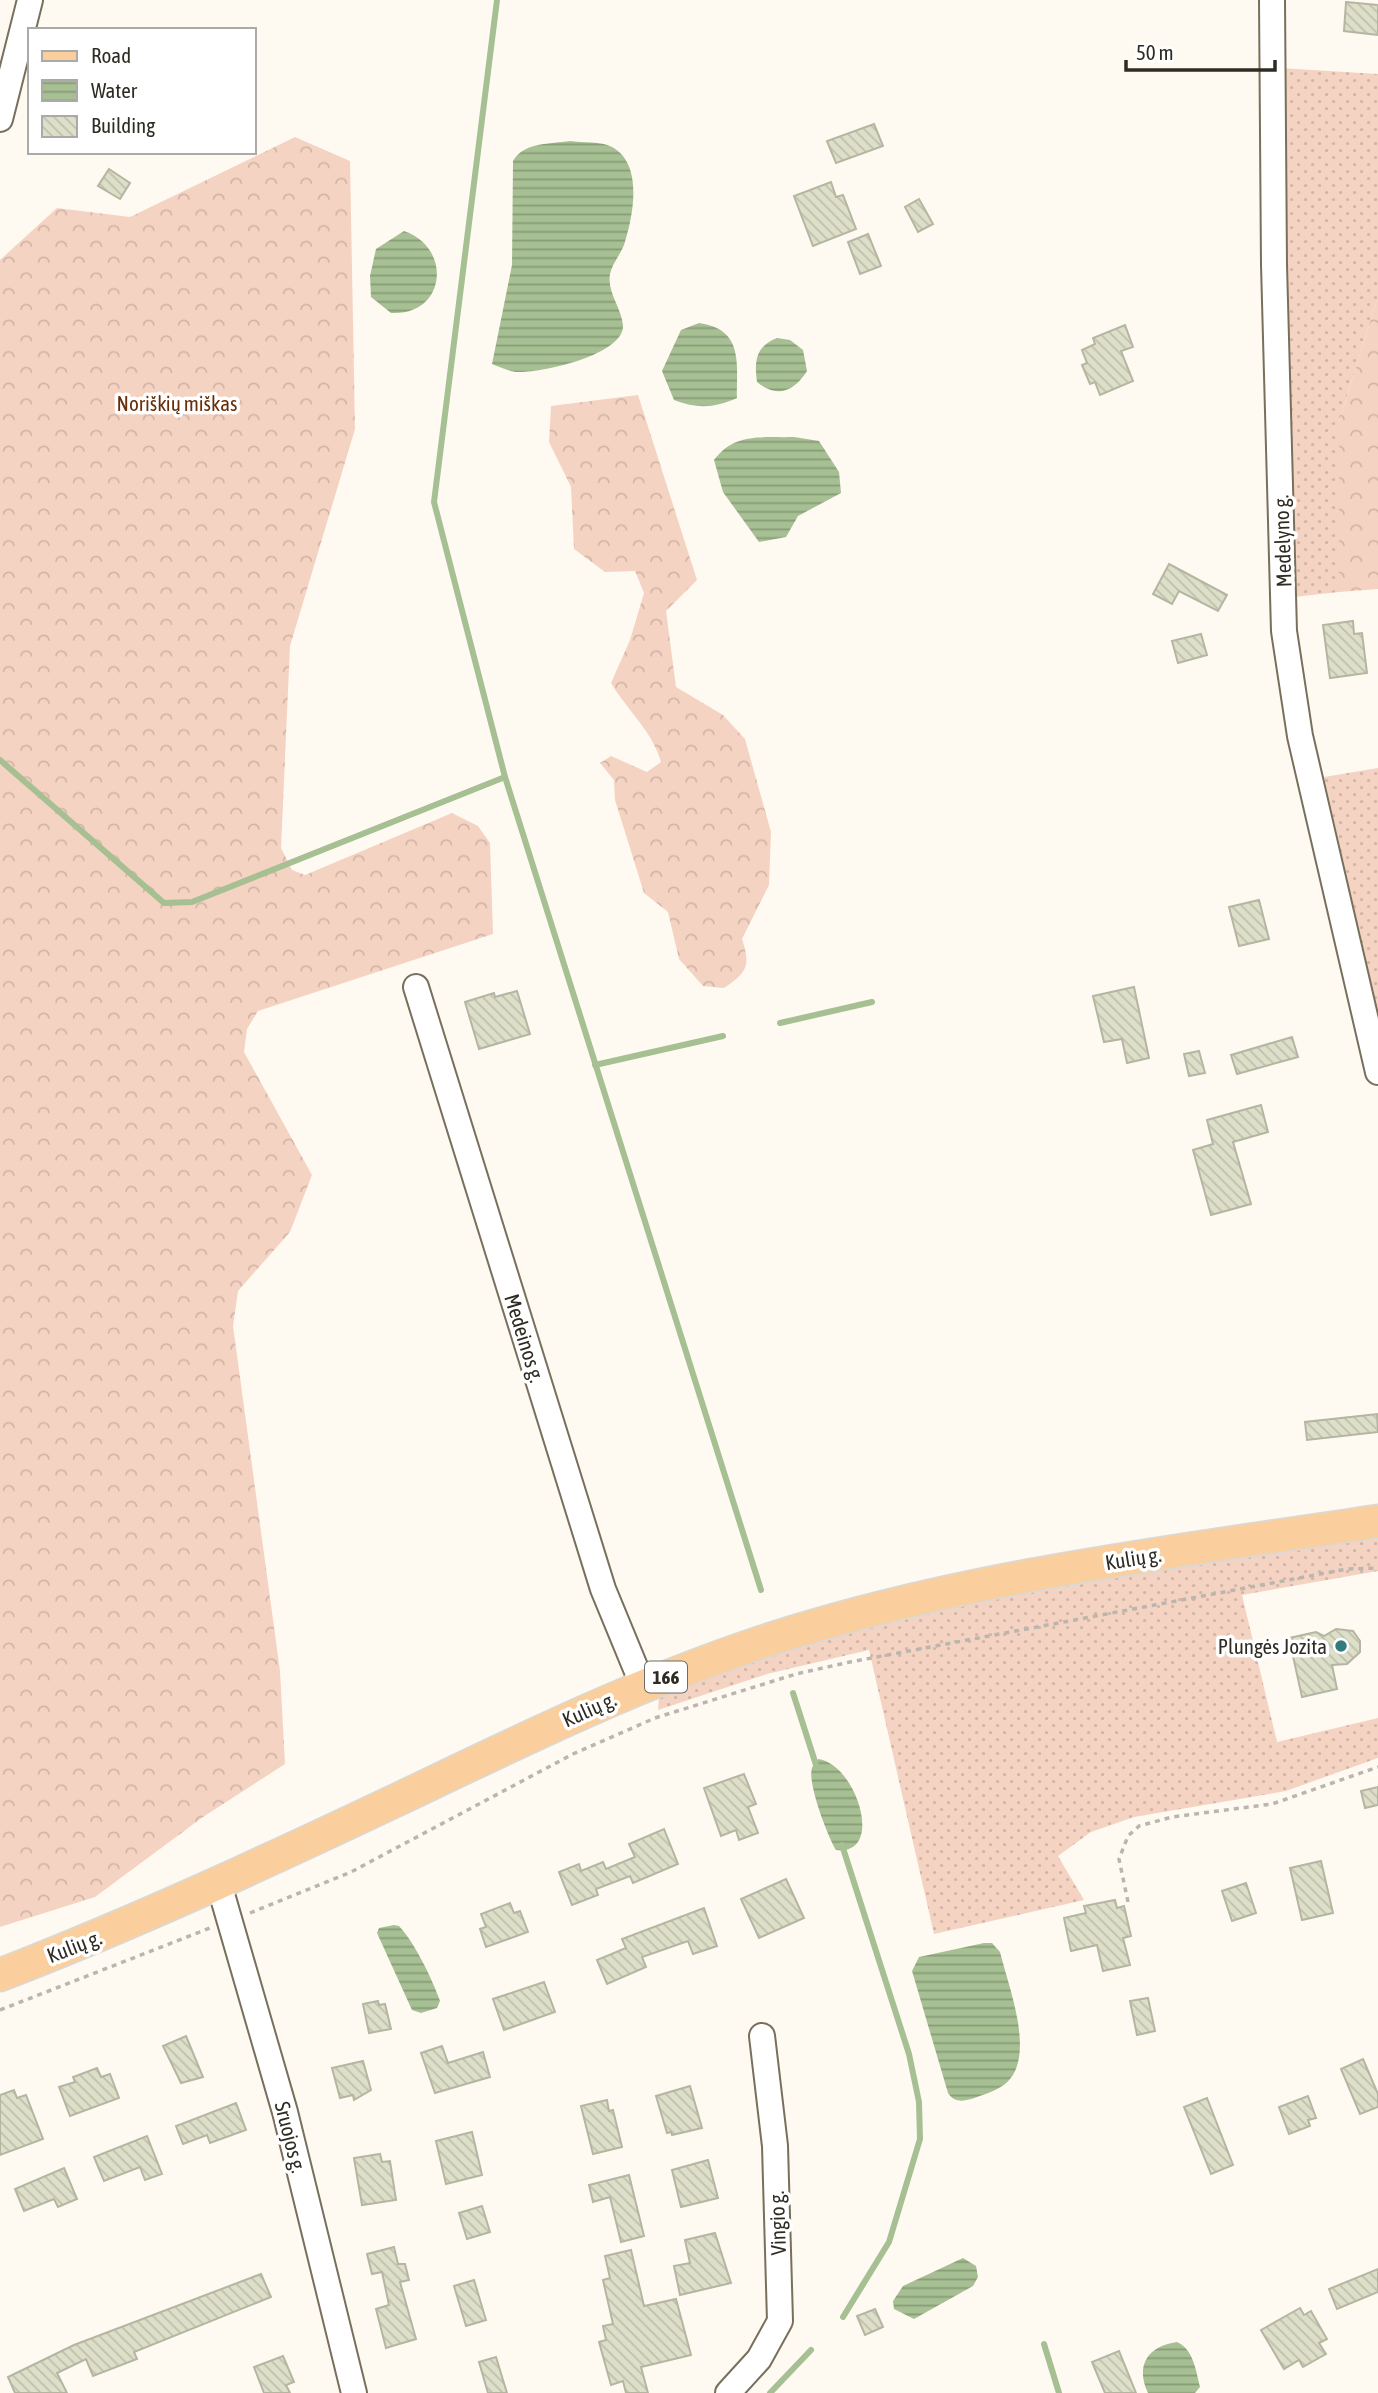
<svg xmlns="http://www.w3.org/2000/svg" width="1378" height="2393" viewBox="0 0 1378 2393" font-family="'Asap Condensed',sans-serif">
<defs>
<pattern id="grass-dots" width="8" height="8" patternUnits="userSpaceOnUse" patternTransform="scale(1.75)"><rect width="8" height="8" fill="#f5d3c2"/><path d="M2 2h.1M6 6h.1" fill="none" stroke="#d2b5a6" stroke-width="1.8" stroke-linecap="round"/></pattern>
<pattern id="forest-crowns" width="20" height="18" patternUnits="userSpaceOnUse" patternTransform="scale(1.75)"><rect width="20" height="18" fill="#f5d3c2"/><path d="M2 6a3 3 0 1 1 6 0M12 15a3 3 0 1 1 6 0" fill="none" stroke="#d2b5a6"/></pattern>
<pattern id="water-rules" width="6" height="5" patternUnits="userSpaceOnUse" patternTransform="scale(1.75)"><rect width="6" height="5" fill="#a6bf93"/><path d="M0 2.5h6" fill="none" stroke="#889b78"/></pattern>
<pattern id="building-back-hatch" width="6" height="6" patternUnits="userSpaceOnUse" patternTransform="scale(1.75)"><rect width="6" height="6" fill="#dedfc9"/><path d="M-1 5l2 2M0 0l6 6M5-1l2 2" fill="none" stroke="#bfc0ac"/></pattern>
</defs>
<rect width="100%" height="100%" fill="#fefaf1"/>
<!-- grass -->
<g fill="url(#grass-dots)">
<path d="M1280,68L1378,74V296L1339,422V592L1294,597Z"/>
<path d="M1378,768V1014L1324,777Z"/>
<path d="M1378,1534V1571L1242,1595L1277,1742L1378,1718V1758L1286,1791L1134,1817L1091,1832L1058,1856L1084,1900L934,1934L869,1650L767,1674L658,1710L659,1696L789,1646L970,1599Z"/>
</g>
<!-- forest -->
<g fill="url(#forest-crowns)">
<path d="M295,137L350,161L355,429L290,646L281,848L292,870L305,875L452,813L478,826L490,843L493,934L258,1011L247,1029L244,1052L312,1175L290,1232L238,1291L233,1326L280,1671L285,1764L203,1817L95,1897L0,1927V260L57,208L130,217Z"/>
<path d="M1378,296V589L1339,592V422Z"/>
<path d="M638,395L697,580L666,611L676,687L723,715L745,739L771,832L769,885L742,939C751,966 747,973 724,988L703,986L679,959L668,912L644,893L615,800L614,780L600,763L611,756L647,772L661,762C653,732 627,710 611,683L630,640L644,593L635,571L605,572L574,549L571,487L549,442L551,406Z"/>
</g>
<!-- water -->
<g fill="url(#water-rules)">
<path d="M570,141C582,143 601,141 612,147C644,164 633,217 624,245C620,255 612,264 610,274C607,293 621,307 623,325C625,355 541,373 518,372C510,372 500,367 492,364L512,265L513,161C524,142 550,144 570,141Z"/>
<path d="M404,231C453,248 446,316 391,313L371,297L370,276L376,249Z"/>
<path d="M699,323C743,329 737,362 737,398C714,408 698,409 674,400L662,371L681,330Z"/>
<path d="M777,338L790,340L803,350L807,371C794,391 778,399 757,382C754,361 756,346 777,338Z"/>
<path d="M794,437L819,441L839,472L841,493L798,516L786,537L759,542L723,492L714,460C735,432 761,438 794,437Z"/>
<path d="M818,1759C856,1763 886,1856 836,1850C828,1837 807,1783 812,1768C813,1765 816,1762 818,1759Z"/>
<path d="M394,1925L399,1926C415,1943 432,1979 440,2001L437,2008L421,2013L412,2010L377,1933L379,1928Z"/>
<path d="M984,1943H992L1000,1952C1008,1985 1034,2050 1010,2079C1002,2089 988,2093 977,2097C966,2101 955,2104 948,2093L912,1971L919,1957Z"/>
<path d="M963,2258L976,2266L978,2277L973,2286L914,2319L894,2309L893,2301L903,2286Z"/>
<path d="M1177,2342C1193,2349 1196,2370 1200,2387L1195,2393H1148C1135,2365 1148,2346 1177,2342Z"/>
</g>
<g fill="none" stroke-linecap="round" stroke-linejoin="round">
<!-- stream -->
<g stroke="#a6bf93" stroke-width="6">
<path d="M497,0L434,502L505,777L761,1590"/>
<path d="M0,760L164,903L192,902L505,777"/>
<path d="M780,1023L872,1002"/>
<path d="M595,1065L723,1036"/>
<path d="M793,1693L817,1768"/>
<path d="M842,1845L909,2054L919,2102L920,2139L889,2242L843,2317"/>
<path d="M1044,2344L1059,2393"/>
<path d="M770,2393L811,2350"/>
</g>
</g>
<!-- building -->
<g fill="url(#building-back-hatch)" stroke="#b5b6a1" stroke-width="2">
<path d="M1346,2L1378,5V35L1344,31Z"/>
<path d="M874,124L883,146L836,163L827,141Z"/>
<path d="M109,169L130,183L120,199L98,186Z"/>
<path d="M831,182L836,197L843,195L856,229L813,246L794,196Z"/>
<path d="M919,199L933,224L918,232L905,207Z"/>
<path d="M868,234L881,266L860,274L848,242Z"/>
<path d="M1125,325L1133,347L1121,351L1133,381L1100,395L1095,382L1090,384L1082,365L1087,363L1082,350L1095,344L1093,338Z"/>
<path d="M1169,564L1227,595L1218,611L1179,591L1172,604L1153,594Z"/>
<path d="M1353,621L1354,634L1362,633L1367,673L1330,678L1323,625Z"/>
<path d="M1201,634L1207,655L1178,663L1172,641Z"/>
<path d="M1259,900L1269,939L1239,946L1229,907Z"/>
<path d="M1134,987L1149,1058L1127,1063L1122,1039L1104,1042L1093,996Z"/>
<path d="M517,991L530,1034L479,1049L465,1002L494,993L495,997Z"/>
<path d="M1292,1037L1298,1057L1237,1074L1231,1055Z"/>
<path d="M1199,1051L1205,1073L1189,1076L1184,1054Z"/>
<path d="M1261,1105L1268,1132L1233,1142L1251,1204L1211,1215L1193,1150L1213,1144L1207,1120Z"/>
<path d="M1377,1414L1378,1432L1307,1440L1305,1422Z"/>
<path d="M1336,1629L1353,1631L1360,1641V1652L1347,1664L1332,1665L1337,1689L1302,1697L1289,1638L1316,1632L1324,1636Z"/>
<path d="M744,1774L756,1804L748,1807L758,1833L739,1840L736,1830L721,1836L704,1788Z"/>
<path d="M1378,1787V1805L1365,1808L1361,1791Z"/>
<path d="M664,1829L678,1864L633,1883L630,1876L596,1889L598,1895L572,1905L559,1872L579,1864L581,1871L603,1862L606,1869L635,1857L629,1844Z"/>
<path d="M1321,1861L1333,1913L1302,1920L1290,1868Z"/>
<path d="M786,1879L804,1918L759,1938L741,1899Z"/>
<path d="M1246,1883L1256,1913L1232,1921L1222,1891Z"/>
<path d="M1115,1900L1117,1908L1124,1906L1131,1936L1123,1938L1130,1965L1103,1971L1097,1945L1071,1951L1064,1918L1086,1913L1084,1906Z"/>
<path d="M510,1903L514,1913L520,1911L528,1932L486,1947L480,1929L486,1927L481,1914Z"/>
<path d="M704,1908L717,1946L693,1954L688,1941L642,1957L646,1967L607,1984L597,1960L626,1948L622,1939Z"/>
<path d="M544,1982L555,2012L504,2030L493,1999Z"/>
<path d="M1148,1998L1155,2031L1137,2035L1130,2001Z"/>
<path d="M378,2001L379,2005L385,2004L391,2029L369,2033L363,2004Z"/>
<path d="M186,2036L203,2077L181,2083L163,2046Z"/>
<path d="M442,2046L448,2063L483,2052L490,2077L435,2093L421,2053Z"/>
<path d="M1363,2059L1378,2094V2107L1360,2114L1341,2069Z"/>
<path d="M363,2061L371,2090L354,2100L353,2095L340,2098L332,2068Z"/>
<path d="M97,2068L101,2077L110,2074L119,2098L70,2116L59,2087L75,2082L73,2077Z"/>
<path d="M690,2086L702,2128L672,2135L671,2132L667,2133L656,2096Z"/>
<path d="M14,2090L17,2098L26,2095L43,2139L0,2155V2095Z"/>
<path d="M1308,2096L1316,2118L1308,2120L1310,2126L1289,2134L1279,2107Z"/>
<path d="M1207,2098L1233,2165L1211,2174L1184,2107Z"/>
<path d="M607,2100L609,2111L613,2110L622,2147L593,2154L581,2106Z"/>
<path d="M236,2103L246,2130L210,2143L207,2135L183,2144L176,2126Z"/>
<path d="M472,2132L482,2175L446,2184L436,2141Z"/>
<path d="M147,2136L162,2174L145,2180L140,2167L104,2181L94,2157Z"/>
<path d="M380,2154L382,2162L390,2161L396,2200L362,2205L354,2158Z"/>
<path d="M708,2160L718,2198L681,2207L672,2170Z"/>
<path d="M64,2168L77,2199L58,2207L54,2199L24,2211L15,2189Z"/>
<path d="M629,2175L644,2236L621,2242L610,2197L593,2202L589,2185Z"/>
<path d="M482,2206L490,2232L467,2239L459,2213Z"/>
<path d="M715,2233L731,2283L680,2295L674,2266L690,2263L685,2240Z"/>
<path d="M394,2247L398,2264H405L409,2280L400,2282L416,2339L386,2348L376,2309L389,2305L382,2272L372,2274L367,2254Z"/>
<path d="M631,2250L644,2306L676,2299L691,2355L641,2367L648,2393H626L623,2381L611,2385L599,2342L606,2340L603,2326L613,2324L603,2280L610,2278L605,2256Z"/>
<path d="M1378,2269V2292L1337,2309L1329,2289Z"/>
<path d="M261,2274L271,2297L134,2352L137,2359L93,2376L86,2359L57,2373L67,2393H15L8,2377L74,2345Z"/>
<path d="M474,2280L486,2320L466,2326L454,2286Z"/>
<path d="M1300,2308L1304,2315L1311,2311L1327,2339L1319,2343L1326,2354L1303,2367L1299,2360L1284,2369L1261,2330Z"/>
<path d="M875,2309L883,2327L865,2335L857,2316Z"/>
<path d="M1119,2351L1136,2393H1105L1092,2362Z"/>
<path d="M283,2356L294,2382L286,2385L290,2393H264L254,2367Z"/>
<path d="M496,2357L507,2393H488L479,2362Z"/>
</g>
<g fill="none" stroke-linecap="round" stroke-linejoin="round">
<!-- minor casing -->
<g stroke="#78705d" stroke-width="28">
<g id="minor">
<path d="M1272,0L1274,265L1284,631L1300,736L1378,1072"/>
<path d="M0,119L30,0"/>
<path d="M416,987L603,1589L643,1686"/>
<path d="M219,1884L285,2112L354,2393"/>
<path d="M728,2393L759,2359L780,2321L775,2146L762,2036"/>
</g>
</g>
<!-- major casing -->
<g stroke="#d9d9d7" stroke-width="35">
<path id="major" d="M0,1975C137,1922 270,1860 403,1797C518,1742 632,1686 753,1645C955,1577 1168,1553 1378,1521"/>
</g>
<!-- path -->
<g stroke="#bab6ae" stroke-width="3.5" stroke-dasharray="5 5" stroke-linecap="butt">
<path d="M1128,1902L1119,1859L1128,1836L1139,1826L1172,1817L1272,1804L1378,1767"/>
<path d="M250,1913L351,1872L573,1754L655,1718L796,1674L850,1662L1347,1569L1378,1568"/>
<path d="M0,2010L210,1928"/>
</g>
<!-- minor -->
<use href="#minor" stroke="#fff" stroke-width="24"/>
<!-- major -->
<use href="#major" stroke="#facf9d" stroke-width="32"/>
</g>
<!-- markers -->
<circle fill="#337c7c" stroke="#fff" stroke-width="2.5" cx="1341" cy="1646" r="7"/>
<g text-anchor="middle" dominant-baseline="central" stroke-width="7" stroke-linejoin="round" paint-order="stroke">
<!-- shield labels -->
<rect fill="#fff" stroke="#6d6b65" stroke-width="2" x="645" y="1661.5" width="42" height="31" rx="5"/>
<g font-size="19" font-weight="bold" fill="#2e2b23">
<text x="666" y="1677">166</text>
</g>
<!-- park labels -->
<g font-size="21" fill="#692d09" stroke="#fff">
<text x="177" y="403">Noriškių miškas</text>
</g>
<!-- street labels -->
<g font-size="21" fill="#2e2b23" stroke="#fff">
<text transform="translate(1282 541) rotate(-92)">Medelyno g.</text>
<text transform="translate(525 1338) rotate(73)">Medeinos g.</text>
<text transform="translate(1133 1558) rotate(-9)">Kulių g.</text>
<text transform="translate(589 1709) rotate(-24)">Kulių g.</text>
<text transform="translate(74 1946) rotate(-21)">Kulių g.</text>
<text transform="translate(291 2137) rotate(76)">Sruojos g.</text>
<text transform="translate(777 2223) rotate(-92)">Vingio g.</text>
</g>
<!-- poi labels -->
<g font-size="21" fill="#2e2b23" stroke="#fff" text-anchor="end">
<text x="1327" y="1646">Plungės Jozita</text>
</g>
</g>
<!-- legend -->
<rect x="28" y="28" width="228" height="126" fill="#ffffff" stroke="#abaaa7" stroke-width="2"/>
<rect x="42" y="51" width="35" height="10" fill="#facf9d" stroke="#abaaa7" stroke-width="2"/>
<text x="91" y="63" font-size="21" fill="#2e2b23">Road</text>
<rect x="42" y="80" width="35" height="21" fill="url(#water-rules)" stroke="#abaaa7" stroke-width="2"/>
<text x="91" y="98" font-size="21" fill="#2e2b23">Water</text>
<rect x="42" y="116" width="35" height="21" fill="url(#building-back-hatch)" stroke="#abaaa7" stroke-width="2"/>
<text x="91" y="133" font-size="21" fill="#2e2b23">Building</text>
<!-- scale -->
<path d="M1126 60v10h149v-10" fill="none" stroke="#2e2b23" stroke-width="3.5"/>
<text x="1136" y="60" font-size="21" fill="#2e2b23" stroke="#ffffff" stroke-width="5" paint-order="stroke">50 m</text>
</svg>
